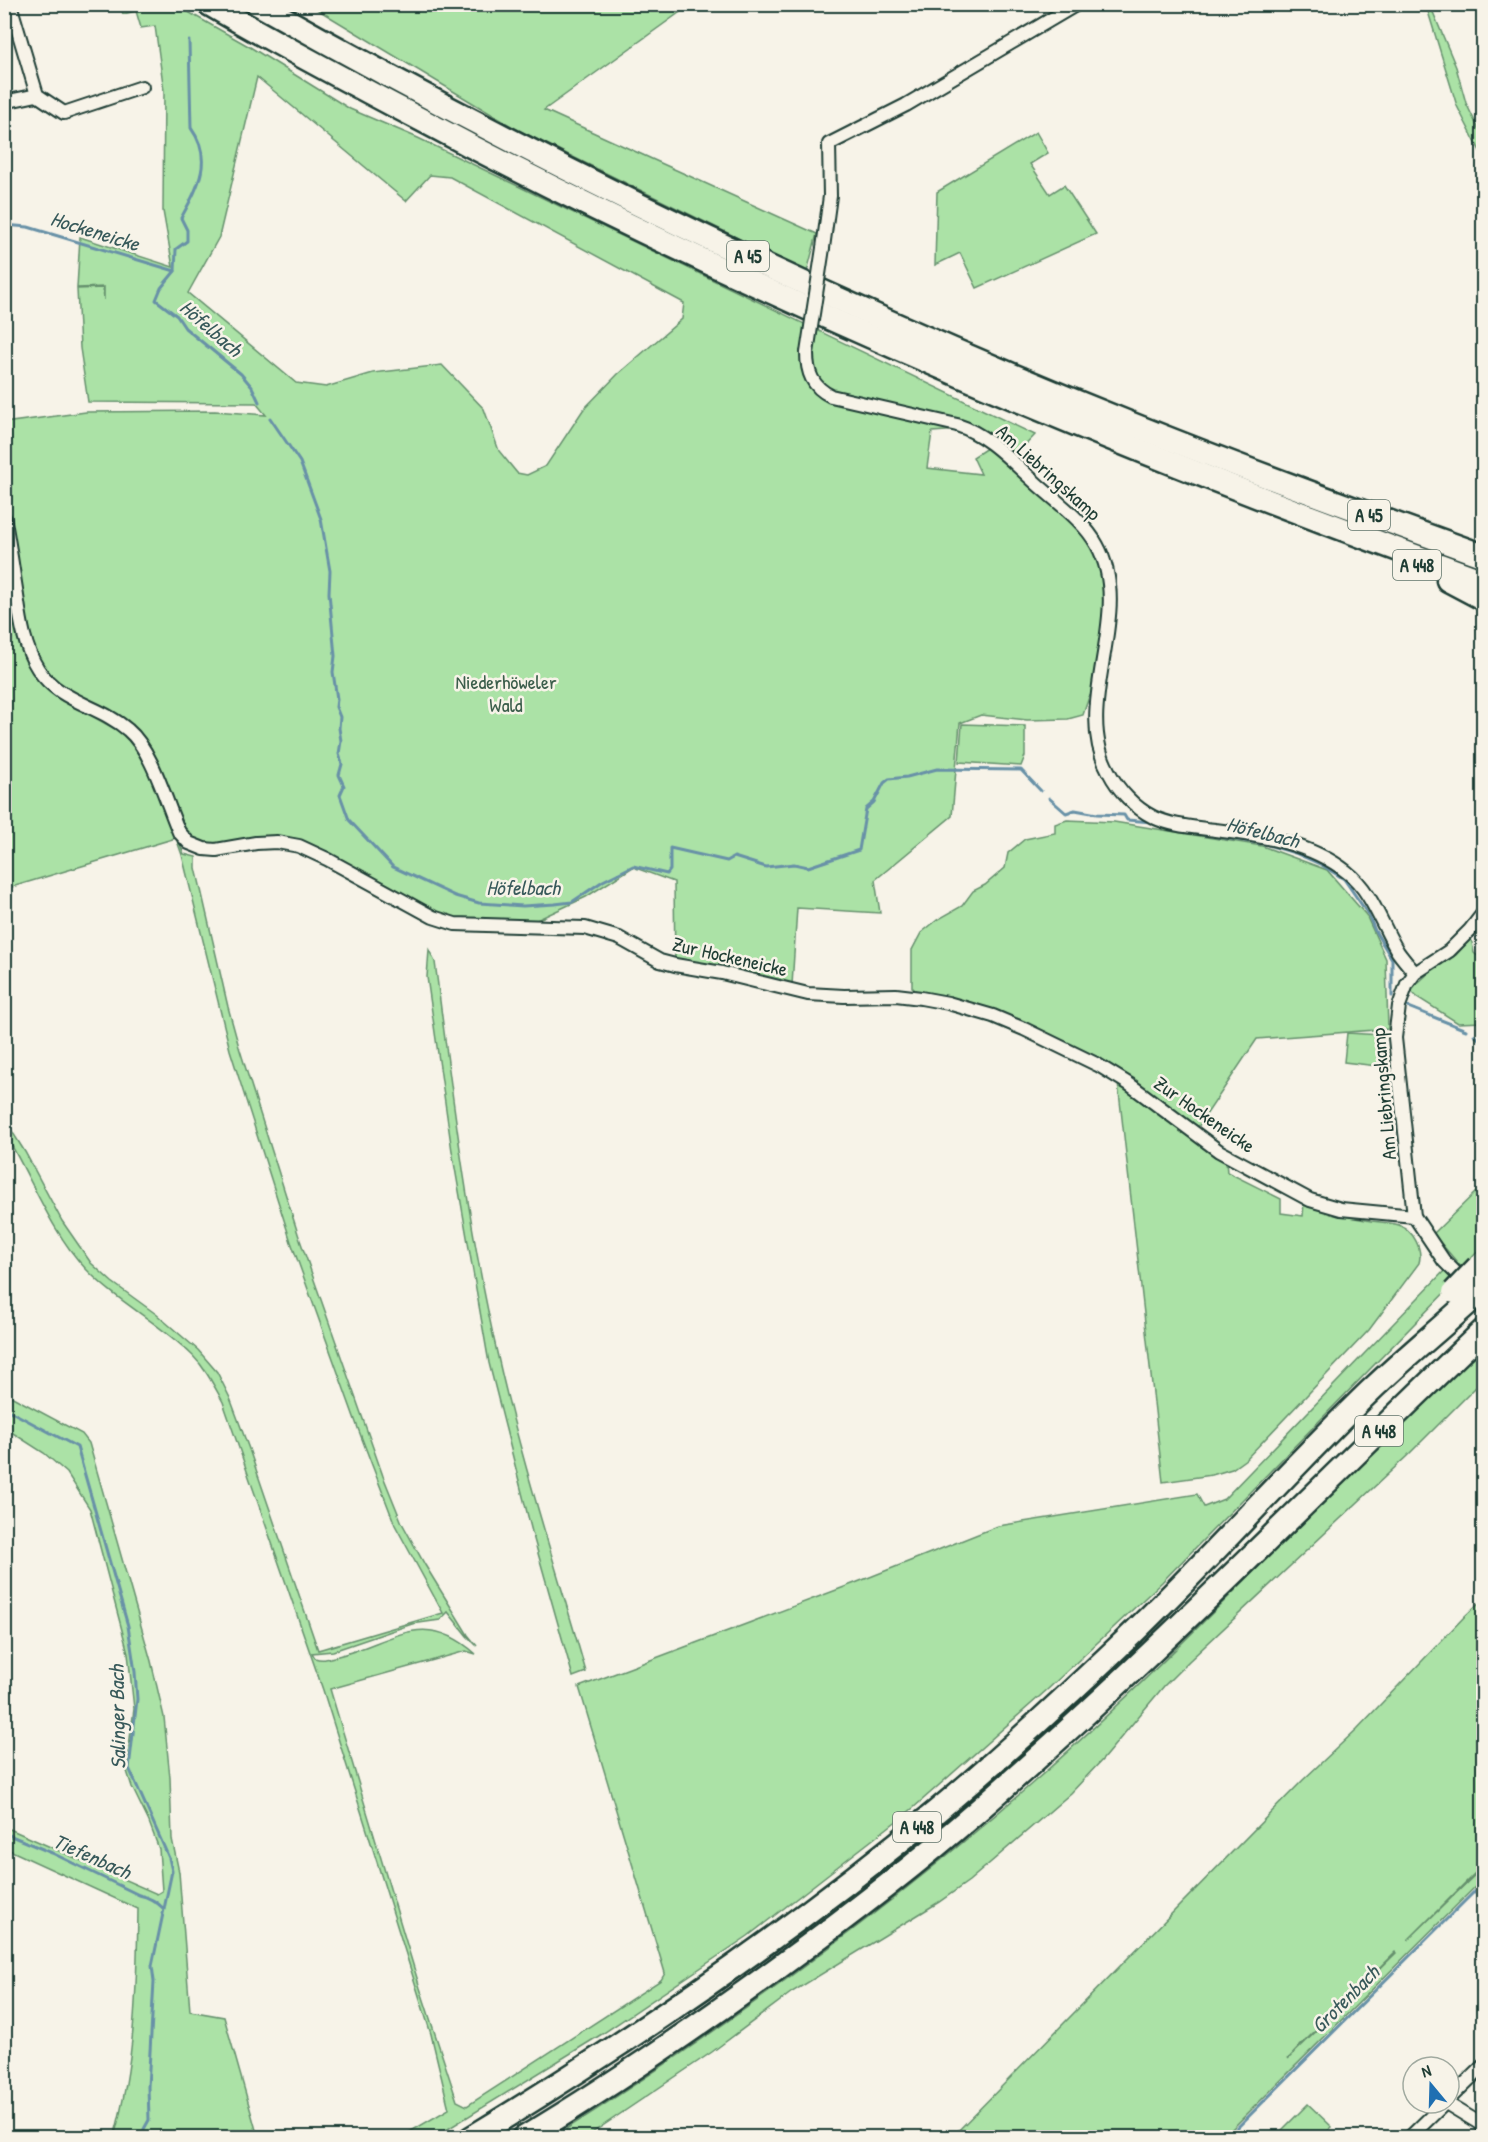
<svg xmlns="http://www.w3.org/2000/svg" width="1488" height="2142" viewBox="0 0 1488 2142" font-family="'Patrick Hand',sans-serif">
<rect width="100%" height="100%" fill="#f7f3e8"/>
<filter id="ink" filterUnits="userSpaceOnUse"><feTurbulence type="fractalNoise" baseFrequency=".0167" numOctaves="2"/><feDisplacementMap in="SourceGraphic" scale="12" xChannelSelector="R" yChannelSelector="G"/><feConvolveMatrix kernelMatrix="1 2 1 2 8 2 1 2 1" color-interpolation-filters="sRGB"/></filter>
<g filter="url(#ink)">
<!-- green -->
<g fill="#abe2a6" stroke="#65906d" stroke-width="1.5" fill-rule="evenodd">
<path d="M120,5H176L250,47L350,109L418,138L1035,435L1013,458L975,429L932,432L927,468L981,474L973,457L987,448C1019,472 1049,499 1076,528C1081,535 1090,542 1094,549C1114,583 1100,652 1095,690L1089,697L1083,715L1068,719L1027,720L981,715L960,723L952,816L875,880L880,913L797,908L792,985L675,965L674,882L633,867L586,897L526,925H464L287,843L289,837L273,838L213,846L199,843L185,833L148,746L138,730L127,722L63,689L40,666L27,634L5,495L4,423L86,412L215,411L266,415L256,403L88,402L80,348L77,289L103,288L104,300V287L77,288L80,237L173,267L163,211L164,91L155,26L141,28L136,11L123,14ZM257,77L406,201L430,175L450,177L684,303L682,319L618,374L583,410L546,466L527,475L517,473L499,451L484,409L442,365L373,373L326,387L296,383L188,293L219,237Z"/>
<path d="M310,5H690L544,110L817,234L807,272L516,129Z"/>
<path d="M1426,5H1430L1456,67L1466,103L1483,138V157L1457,106Z"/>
<path d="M1036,132L1048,153L1030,164L1050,194L1064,185L1096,234L977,288L960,253L935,265L937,192Z"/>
<path d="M4,546L21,647C29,665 42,683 56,696L131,738L148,762L184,854L196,857V868L228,1007L239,1047L300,1240L383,1476L402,1523L425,1565L468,1635L477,1646L467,1636L448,1612L440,1620L412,1624L333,1651L312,1653L315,1658C323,1661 330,1658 338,1656C393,1642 423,1607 476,1654L466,1651L330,1689L420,1988L457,2101L467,2106L661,1980L665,1973L579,1687L855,1583L998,1526L1197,1494L1204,1507L1224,1499L1445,1270L1456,1281L1162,1582L1048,1689L912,1809L748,1936L602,2034L435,2137H401L449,2109L431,2034L323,1690L223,1402C214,1386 206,1369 193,1356C160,1323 117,1302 85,1268C51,1232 31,1177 5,1134V1120L25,1152L62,1221L91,1263L112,1282L156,1314L198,1350L217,1372L230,1398L249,1449L318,1650L443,1613L395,1525L359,1431L291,1242L230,1050L182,855L176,838L5,889Z"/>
<path d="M962,724L1025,726V756L1021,766L959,762Z"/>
<path d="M1067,820L1114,822L1262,846L1327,870L1366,915L1386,959L1388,1029L1257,1039L1198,1127L1127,1076L1039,1029L990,1009L917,992L912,987V950L921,933L937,920L962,906L973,891L985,885L1005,868L1008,853L1025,839L1055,833V824Z"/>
<path d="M1471,938L1474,953L1483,960V1022L1458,1023L1417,997L1410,990L1440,963L1456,955Z"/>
<path d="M429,950L435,962C452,1094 468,1227 498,1357C522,1463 556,1567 586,1672L573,1677L532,1532L489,1363L452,1151L427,977Z"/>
<path d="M1347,1033L1382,1035L1385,1067L1344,1062Z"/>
<path d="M1118,1083L1226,1162L1227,1172L1281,1199V1213L1303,1216L1304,1202C1325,1213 1347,1217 1371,1221C1380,1222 1390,1222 1399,1225C1413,1230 1423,1249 1419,1263L1369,1330L1246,1459L1232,1469L1212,1475L1163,1482Z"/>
<path d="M1483,1185V1246L1462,1268L1433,1234Z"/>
<path d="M1483,1345V1380L1406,1457L1189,1661L1164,1686L1103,1759L1071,1793L969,1881L939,1902L792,1992L712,2052L586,2137L552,2138C720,2032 879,1917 1028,1787C1147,1683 1256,1568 1368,1457C1406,1419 1445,1383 1483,1345Z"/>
<path d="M5,1393L82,1434L89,1443L151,1661L164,1717L170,1778L172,1839L179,1872L190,2011L224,2017L258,2137H114C135,2063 137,1986 138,1909L5,1848V1827L157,1894L162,1891L159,1849L149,1822L132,1787L126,1768L134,1709L128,1653L90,1509L67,1473L44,1453L5,1428Z"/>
<path d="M1483,1599V1865L1408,1940L1483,1867V1879L1232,2129L1234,2137H952L1303,1780L1357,1729L1465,1616ZM1395,1952L1396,1953L1288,2059L1301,2045Z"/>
<path d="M1308,2104L1332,2127L1321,2137H1275Z"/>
</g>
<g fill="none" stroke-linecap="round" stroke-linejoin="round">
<!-- stream -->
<g stroke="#6791a7" stroke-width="3">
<path d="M189,41L191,128C214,160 198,187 181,218L187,230V241L176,249L175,271L161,288L156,300L177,316L185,328L241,374L252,387L259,402"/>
<path d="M4,225L28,227L175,271"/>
<path d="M270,418L300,462L321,519L330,571L329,593L335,656L333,672L337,699L336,707L340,717L339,728L341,741L339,754L342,764L339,775L344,786L340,795L349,820L393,867L455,896L479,903L523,906L555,904L572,902L603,881L633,866L667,874L670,870V848L727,861L734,857L766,867L794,864L808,867L859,850L866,809L874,802L884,783L889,779L907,777L937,769L1021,770L1041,791"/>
<path d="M1049,798L1066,813L1075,810L1097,814L1124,815L1127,820L1152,822"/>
<path d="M1205,835L1265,844L1295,853L1322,865L1344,879L1368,914L1375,931L1392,959V996"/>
<path d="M1406,1006L1466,1030"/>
<path d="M1474,1035L1484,1043"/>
<path d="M4,1408L77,1447L128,1626L135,1672L137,1699L129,1768L169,1858L172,1871L152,1966L154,1981L148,2087L149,2120L144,2129V2138"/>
<path d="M4,1833L52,1853L139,1895C149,1897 157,1902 164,1909"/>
<path d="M1227,2138L1484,1882"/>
</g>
<!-- street casing -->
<g stroke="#1f3d34" stroke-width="16">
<g id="street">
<path d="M10,4L37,95L64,113L142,87"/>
<path d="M4,102L37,95"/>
<path d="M823,248L830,196L829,144L906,105L1077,4"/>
<path d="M807,353C807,372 812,387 831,396L957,425C989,435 1013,463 1037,484C1057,502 1084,521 1097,545C1136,615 1070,704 1109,772C1118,790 1135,808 1153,817C1172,826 1194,827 1215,830C1259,835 1311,843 1347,872C1372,891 1382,926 1398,952C1403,959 1409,966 1415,973"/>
<path d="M4,517C9,541 12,565 16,589C20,616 23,646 38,669C60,703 100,705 128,730C152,750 166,802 179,832L189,843L204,849L216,850L256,843L277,842L299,846L327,859L433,917L455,924L585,928L619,938L660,961L675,965L722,973L808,994L844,996L896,995L921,998L948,1003L993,1016L1024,1029L1098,1065L1129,1084L1219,1151L1310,1200L1341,1209L1414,1216"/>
<path d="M1467,1284L1444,1261L1414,1216L1395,1038L1399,1006L1407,984L1415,973L1449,951L1470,930L1484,912"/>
<path d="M1449,2099L1484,2065"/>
<path d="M1446,2103L1484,2126"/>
<path d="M1409,2138L1445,2103"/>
</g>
</g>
<!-- highway casing -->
<g stroke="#1f3d34" stroke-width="27">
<g id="highway">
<path d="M209,4C294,54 382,99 469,145C797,314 1136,456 1484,581"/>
<path d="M258,4C538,162 830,303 1129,423C1246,470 1365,513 1484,556"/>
<path d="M1448,580L1484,599"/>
<path d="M471,2138C634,2039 791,1932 937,1811C997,1761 1055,1707 1112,1653C1201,1570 1281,1477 1369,1392C1400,1362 1434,1334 1466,1305"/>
<path d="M524,2138C609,2087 691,2031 771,1973C841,1922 910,1870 975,1813C1152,1660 1314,1492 1484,1330"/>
</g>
</g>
<!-- street -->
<use href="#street" stroke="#f7f3e8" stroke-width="12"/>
<!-- highway -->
<use href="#highway" stroke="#f7f3e8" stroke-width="22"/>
<!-- street-bridge casing -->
<g stroke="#1f3d34" stroke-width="16" stroke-linecap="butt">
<path id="street-bridge" d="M807,353L823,248"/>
</g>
<!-- highway-bridge casing -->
<g stroke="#1f3d34" stroke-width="27" stroke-linecap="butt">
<g id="highway-bridge">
<path d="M1454,1292L1478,1267"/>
<path d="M1466,1305L1484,1288"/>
</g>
</g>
<!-- street-bridge -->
<use href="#street-bridge" stroke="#f7f3e8" stroke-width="12"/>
<!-- highway-bridge -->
<use href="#highway-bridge" stroke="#f7f3e8" stroke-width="22"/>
</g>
</g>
<g text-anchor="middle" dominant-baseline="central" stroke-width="5" stroke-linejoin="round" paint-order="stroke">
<!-- shield labels -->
<g fill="#f7f3e8" stroke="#60746a" stroke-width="1.5">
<rect x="727" y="241" width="42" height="30" rx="4.5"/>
<rect x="1348" y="500" width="42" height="30" rx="4.5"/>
<rect x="1393" y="550" width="48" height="30" rx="4.5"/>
<rect x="1355" y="1416" width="48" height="30" rx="4.5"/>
<rect x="893" y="1812" width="48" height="30" rx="4.5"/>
</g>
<g font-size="18" font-weight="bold" fill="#1f3d34">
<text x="748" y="256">A 45</text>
<text x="1369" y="515">A 45</text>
<text x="1417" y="565">A 448</text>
<text x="1379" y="1431">A 448</text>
<text x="917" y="1827">A 448</text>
</g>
<!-- street labels -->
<g font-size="20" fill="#1f3d34" stroke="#f7f3e8">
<text transform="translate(1049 472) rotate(42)">Am Liebringskamp</text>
<text transform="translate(730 956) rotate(13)">Zur Hockeneicke</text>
<text transform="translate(1383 1094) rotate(-95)">Am Liebringskamp</text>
<text transform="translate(1205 1114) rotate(35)">Zur Hockeneicke</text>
</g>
<!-- park labels -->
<g font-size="20" fill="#3b5e4b" stroke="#f7f3e8">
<text x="506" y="681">Niederhöweler<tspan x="506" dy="23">Wald</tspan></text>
</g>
<!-- water labels -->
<g font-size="21" font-style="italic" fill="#37595a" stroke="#f7f3e8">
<text transform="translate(95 231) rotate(17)">Hockeneicke</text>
<text transform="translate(211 328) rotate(41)">Höfelbach</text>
<text transform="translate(1263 832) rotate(14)">Höfelbach</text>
<text x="523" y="887">Höfelbach</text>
<text transform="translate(117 1717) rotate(-91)">Salinger Bach</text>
<text transform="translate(92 1856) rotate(24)">Tiefenbach</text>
<text transform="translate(1345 1999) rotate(-45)">Grotenbach</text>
</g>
</g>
<!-- margin -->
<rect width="1488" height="2142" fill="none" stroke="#f7f3e8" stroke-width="24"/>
<rect x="12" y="12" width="1464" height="2118" fill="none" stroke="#1f3d34" stroke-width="2" filter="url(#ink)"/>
<!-- north arrow -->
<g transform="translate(1431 2085) rotate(341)"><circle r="28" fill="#f7f3e8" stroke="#a1aaa0" stroke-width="1.5"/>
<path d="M0-4.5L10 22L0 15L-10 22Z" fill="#1f6fb2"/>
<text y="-9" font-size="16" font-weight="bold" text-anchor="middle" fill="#1f3d34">N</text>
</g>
</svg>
